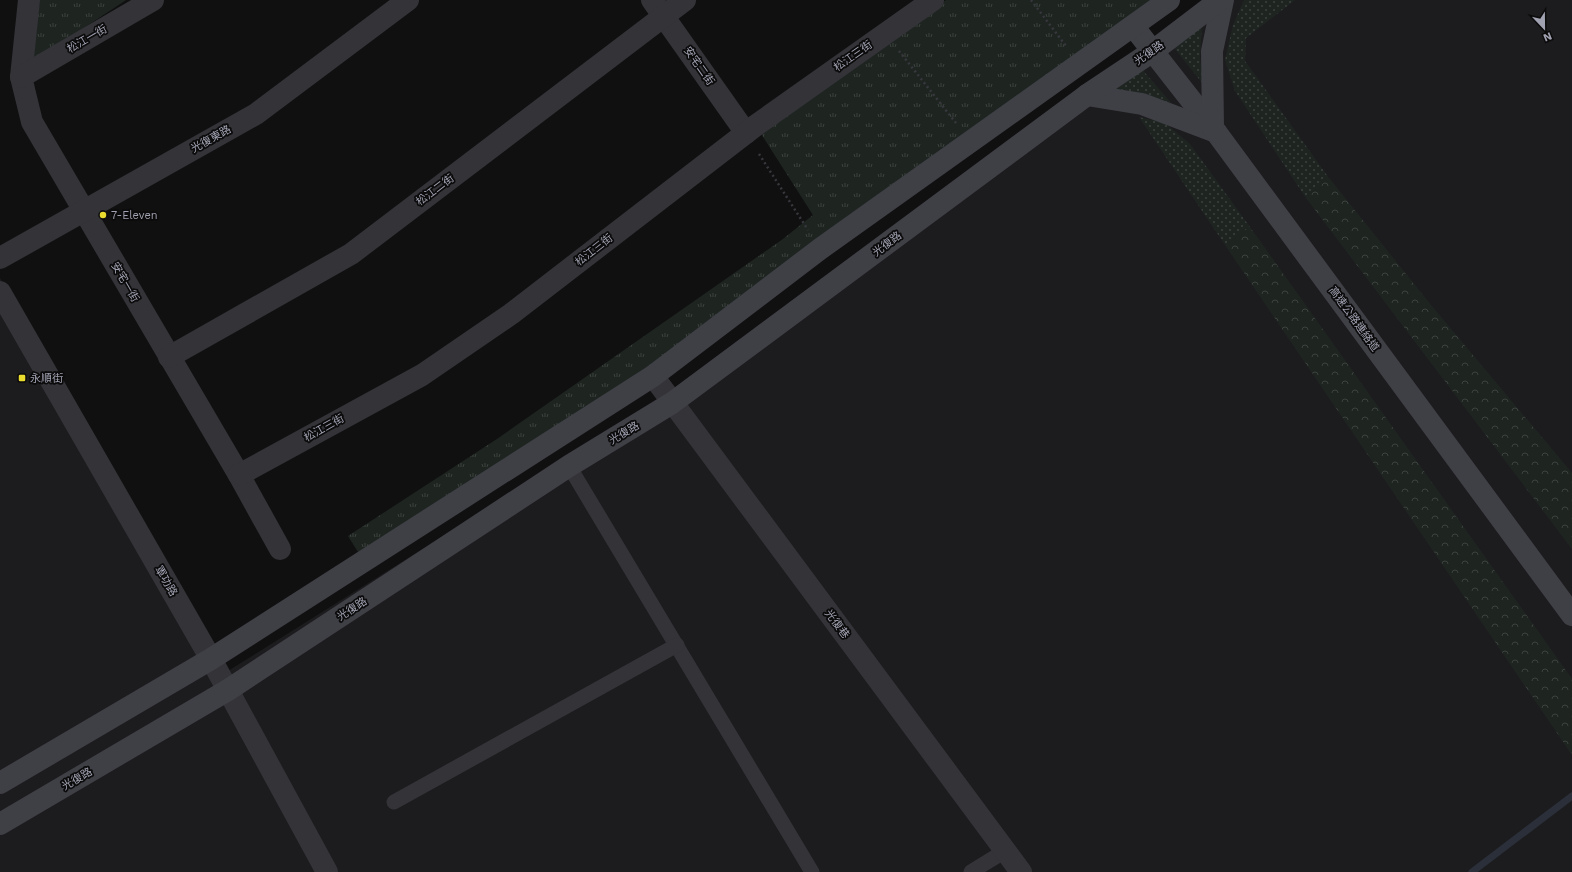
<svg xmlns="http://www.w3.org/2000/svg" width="1572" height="872" viewBox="0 0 1572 872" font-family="'Work Sans','Noto Sans TC',sans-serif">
<defs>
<pattern id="grass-dots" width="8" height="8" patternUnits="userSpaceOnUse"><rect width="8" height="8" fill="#1e2521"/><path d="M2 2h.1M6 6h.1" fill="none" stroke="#3c423f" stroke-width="1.8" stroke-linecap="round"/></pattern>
<pattern id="forest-crowns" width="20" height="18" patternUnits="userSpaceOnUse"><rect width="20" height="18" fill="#1e2521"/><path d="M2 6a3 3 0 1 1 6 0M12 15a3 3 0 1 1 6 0" fill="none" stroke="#3c423f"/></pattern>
<pattern id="park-tufts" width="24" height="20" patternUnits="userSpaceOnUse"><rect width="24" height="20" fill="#1e2521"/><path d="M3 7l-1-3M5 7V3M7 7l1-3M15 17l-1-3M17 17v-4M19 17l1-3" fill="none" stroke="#3c423f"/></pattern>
</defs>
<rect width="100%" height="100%" fill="#101011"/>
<!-- built -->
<path fill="#1c1c1e" d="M1207,0H1572V872H0V278L203,630L228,671L674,391Z"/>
<!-- grass -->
<g fill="url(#grass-dots)">
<path d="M1244,0H1295L1246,38L1245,61L1329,178L1306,198L1235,91L1225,60L1233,25Z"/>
<path d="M1202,22L1200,57L1203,84L1171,44Z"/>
<path d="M1140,67L1172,104L1125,90L1108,89Z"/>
<path d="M1139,117L1165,123L1190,144L1250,227L1225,245Z"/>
</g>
<!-- forest -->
<g fill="url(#forest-crowns)">
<path d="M1329,178L1431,305L1572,473V549L1306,198Z"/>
<path d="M1250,227L1572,679V755L1225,245Z"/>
</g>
<!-- park -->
<g fill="url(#park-tufts)">
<path d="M40,0H126L31,63Z"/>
<path d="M946,0H1158L649,372L360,555L348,536L497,439L783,239L813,215L760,132Z"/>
</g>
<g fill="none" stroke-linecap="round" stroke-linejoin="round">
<!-- stream -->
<path stroke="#2a2f39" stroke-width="7" d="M1472,872L1572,796"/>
<!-- path -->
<g stroke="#37373d" stroke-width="2.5" stroke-dasharray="2 3" stroke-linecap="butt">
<path d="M1031,0L1066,46"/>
<path d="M899,51L956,123"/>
<path d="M759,154L808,230"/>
</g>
<!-- lane -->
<g stroke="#333338" stroke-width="15">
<path d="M569,466L812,872"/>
<path d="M394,802L677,645"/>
<path d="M971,872L1005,851"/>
</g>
<!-- street -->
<g stroke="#333338" stroke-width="22">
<path d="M29,0L21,77L32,122L239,475L280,549"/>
<path d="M652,0L746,133"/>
<path d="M21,77L153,0"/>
<path d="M0,258L256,114L408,0"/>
<path d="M0,292L211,659L327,872"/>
<path d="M169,357L351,254L685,0"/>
<path d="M653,376L1021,872"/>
<path d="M239,475L422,375L511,314L755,126L933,0"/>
</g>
<!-- secondary -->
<g stroke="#3f3f46" stroke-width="22">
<path d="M1133,26L1216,132L1572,615"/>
<path d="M1087,95L1142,104L1216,132"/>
<path d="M1213,128L1212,51L1223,0"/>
<path d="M0,783L211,659L653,376L820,249L1169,0"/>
<path d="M0,824L228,690L569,466L672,403L1087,95L1153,51L1220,0"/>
</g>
</g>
<!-- markers -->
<g fill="#eadc2e" stroke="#0b0b0c" stroke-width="1.5">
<circle cx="103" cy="215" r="4"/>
<rect x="18" y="374" width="8" height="8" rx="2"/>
</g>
<g text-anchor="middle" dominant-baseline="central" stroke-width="3.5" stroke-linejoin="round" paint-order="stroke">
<!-- street labels -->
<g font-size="11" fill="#a1a2b1" stroke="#0b0b0c">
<text transform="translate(87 39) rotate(-30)">松江一街</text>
<text transform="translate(1149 53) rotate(-35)">光復路</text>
<text transform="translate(853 56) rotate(-35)">松江三街</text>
<text transform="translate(699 66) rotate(55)">安宅二街</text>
<text transform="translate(211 139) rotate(-29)">光復東路</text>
<text transform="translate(435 190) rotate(-37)">松江二街</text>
<text transform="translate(887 244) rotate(-37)">光復路</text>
<text transform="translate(594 250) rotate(-38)">松江三街</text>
<text transform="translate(125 282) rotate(60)">安宅一街</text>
<text transform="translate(1354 319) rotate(54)">高速公路連絡道</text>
<text transform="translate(324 428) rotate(-29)">松江三街</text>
<text transform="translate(624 433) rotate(-31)">光復路</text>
<text transform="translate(166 581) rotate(60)">軍功路</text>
<text transform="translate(352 609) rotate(-33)">光復路</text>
<text transform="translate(837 624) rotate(53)">光復巷</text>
<text transform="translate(77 779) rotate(-30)">光復路</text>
</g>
<!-- poi labels -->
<g font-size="11" fill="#a1a2b1" stroke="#0b0b0c" text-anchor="start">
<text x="111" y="215">7-Eleven</text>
<text x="30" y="378">永順街</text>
</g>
</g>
<!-- north arrow -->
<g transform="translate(1544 28) rotate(158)" stroke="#0b0b0c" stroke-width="3" paint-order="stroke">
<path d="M0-3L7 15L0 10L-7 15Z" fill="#a1a2b1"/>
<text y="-6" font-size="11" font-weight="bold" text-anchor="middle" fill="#a1a2b1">N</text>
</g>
</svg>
